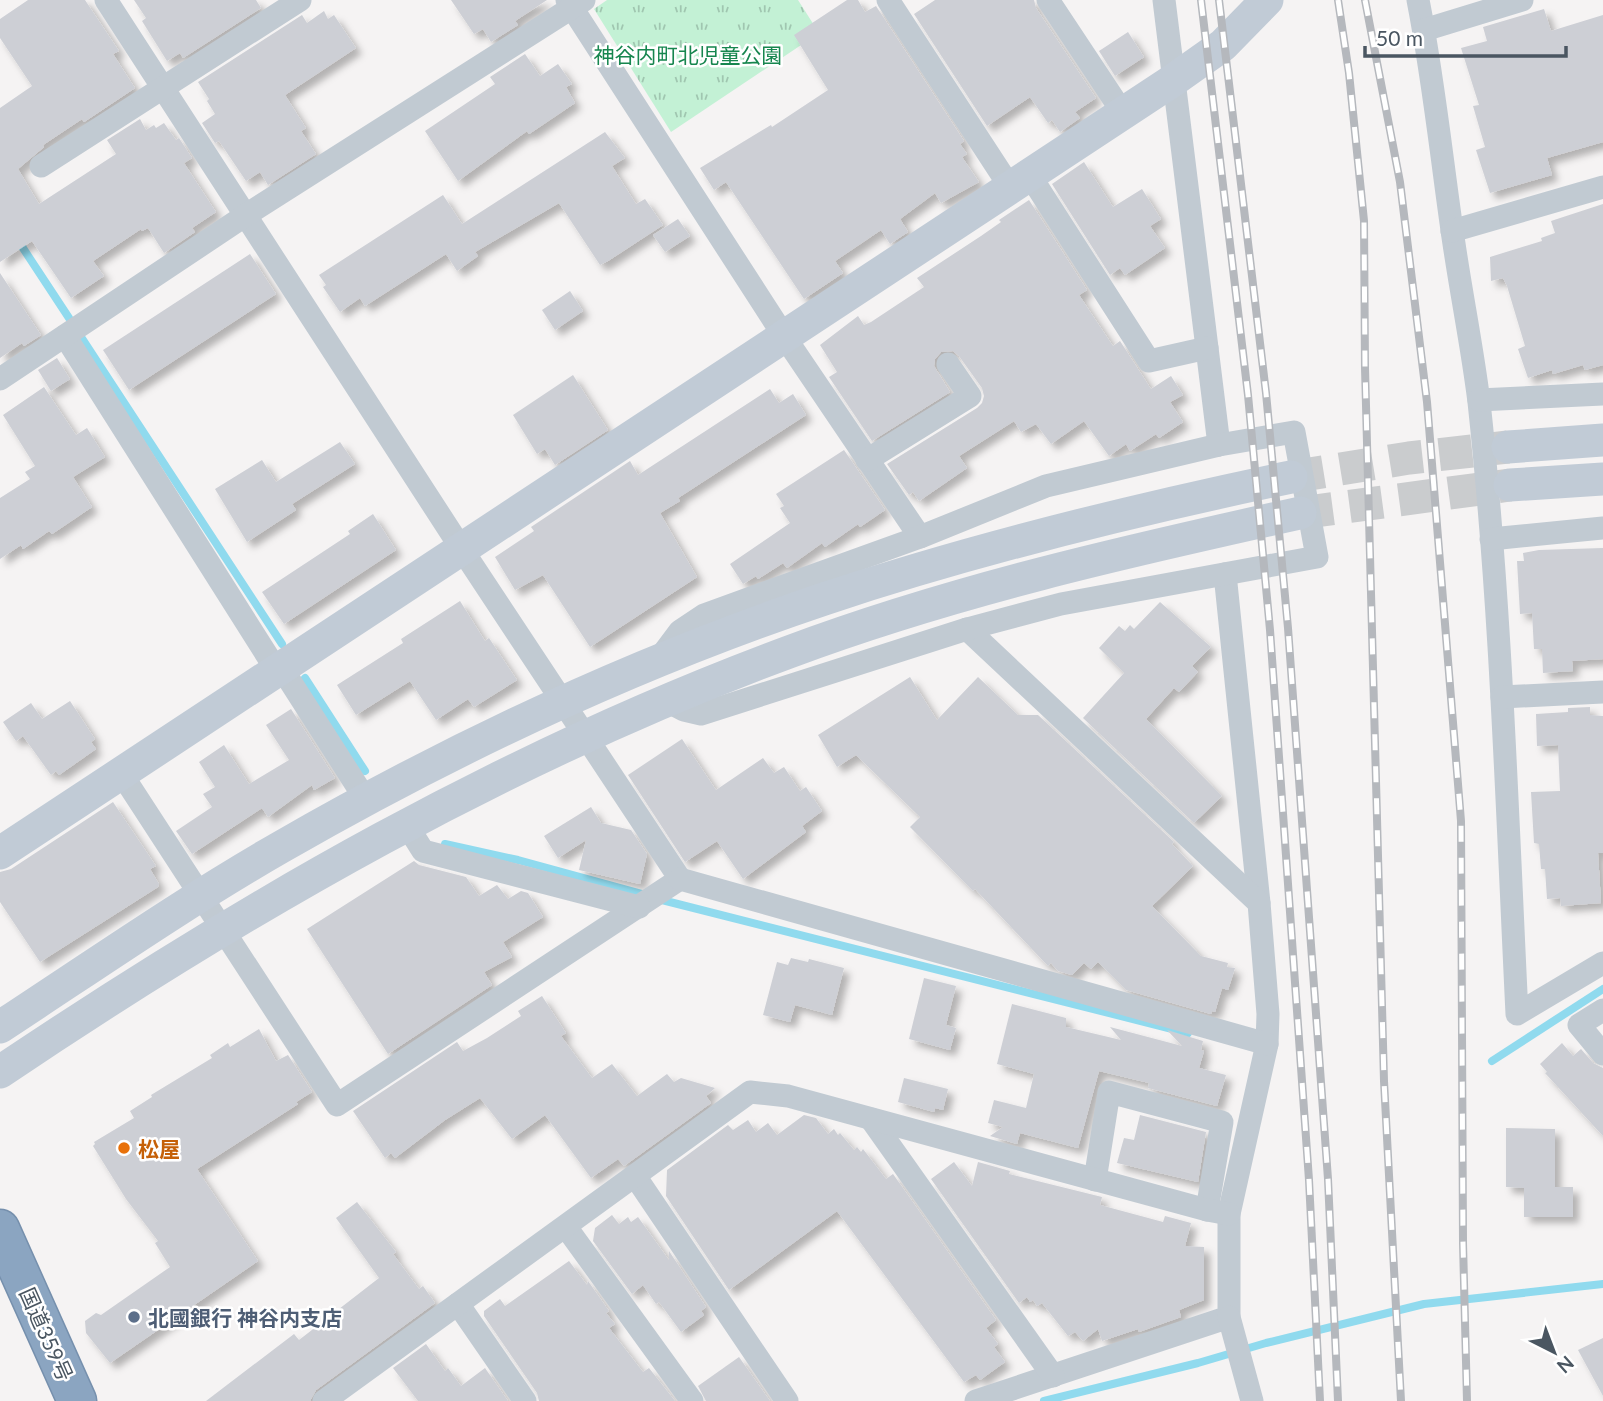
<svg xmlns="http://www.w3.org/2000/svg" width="1603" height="1401" viewBox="0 0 1603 1401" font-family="Lato,'Noto Sans JP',sans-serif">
<defs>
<pattern id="grass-tufts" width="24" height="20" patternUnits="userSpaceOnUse" patternTransform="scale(1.75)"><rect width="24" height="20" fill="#c3f1d5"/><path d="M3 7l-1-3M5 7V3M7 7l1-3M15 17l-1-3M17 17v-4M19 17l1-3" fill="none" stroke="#a0c6b0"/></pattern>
<filter id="shadow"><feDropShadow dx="6" dy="6" stdDeviation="3.5" flood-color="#0004"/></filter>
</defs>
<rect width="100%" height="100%" fill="#f5f3f3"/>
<!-- grass -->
<path fill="url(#grass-tufts)" d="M607,0H798L819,33L671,132L594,9Z"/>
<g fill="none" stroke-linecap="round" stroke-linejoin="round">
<!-- stream -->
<g stroke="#90daee" stroke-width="8">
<path d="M17,239L69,318"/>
<path d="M81,337L282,644"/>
<path d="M305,678L365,771"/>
<path d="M445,844L518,860L646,895"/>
<path d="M658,899L1188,1033"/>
<path d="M1492,1061L1603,989"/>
<path d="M1044,1401L1198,1363L1266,1343L1424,1304L1603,1284"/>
</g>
</g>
<!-- building -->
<g fill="#cdcfd5" filter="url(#shadow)">
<path d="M28,0H85L119,51L113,54L135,88L84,122L82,119L43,145L44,147L18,169L39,204L116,154L107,140L140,119L146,130L154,125L156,128L164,123L176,140L179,138L192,158L184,163L216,212L192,228L195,232L164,253L148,228L142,231L141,229L93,261L104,276L71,298L32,241L0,262V108L32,86L0,38V19Z"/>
<path d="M134,0H256L261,8L183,58L180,53L167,61L142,21L146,18Z"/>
<path d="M451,0H547L515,21L518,25L491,42L483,29L474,34Z"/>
<path d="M847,0H858L865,12L876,6L964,141L960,144L967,154L962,157L979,182L941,203L935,193L900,219L908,232L890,244L881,230L835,261L843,273L804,299L726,182L714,190L700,168L756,134L771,125L772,127L828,90L794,35Z"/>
<path d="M935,0H1034L1036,8L1096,98L1075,112L1080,118L1060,132L1052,120L1048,123L1030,97L987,126L914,14Z"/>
<path d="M1544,9L1551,31L1603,15V142L1547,158L1552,175L1490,193L1476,150L1485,147L1473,106L1479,105L1461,48L1487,41L1483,27Z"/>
<path d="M324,11L328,19L334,15L356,48L285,95L306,128L301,131L316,154L268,185L260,172L246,181L219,141L215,143L202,123L215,114L207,101L209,99L198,82L302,15L307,23Z"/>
<path d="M1128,32L1144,57L1115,76L1099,51Z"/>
<path d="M525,54L540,76L558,64L572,84L566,87L575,103L529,134L527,131L458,181L425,131L495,84L490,77Z"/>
<path d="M605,132L625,158L612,166L636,204L645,199L663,225L608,261L600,265L559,203L475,252L478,256L457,271L446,254L365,306L360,298L340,312L323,287L326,285L319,275L443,195L462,224Z"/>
<path d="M1084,162L1113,207L1142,189L1161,219L1150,226L1165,248L1125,275L1120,268L1110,275L1052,184Z"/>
<path d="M1029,200L1087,290L1079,295L1113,346L1120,341L1151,389L1171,376L1183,395L1170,402L1183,422L1159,438L1156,434L1130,451L1126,444L1109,456L1084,421L1051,444L1036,424L1021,432L1014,421L959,456L967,468L919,501L913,492L909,495L887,464L977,408L982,403L984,396L982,388L959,356L953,351L941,352L935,359L934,366L950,392L872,441L829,377L837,372L820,345L858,316L864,325L871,322L924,287L917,278L981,236L1001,222L999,220Z"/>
<path d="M1603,204V365L1585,370L1583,365L1553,374L1552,370L1528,378L1518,349L1525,346L1507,286L1503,278L1491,281L1490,257L1542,241L1541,238L1555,233L1551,221Z"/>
<path d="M678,219L690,236L665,252L653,235Z"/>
<path d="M250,254L276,294L129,390L103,350Z"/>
<path d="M0,273L41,335L24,346L22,343L0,358Z"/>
<path d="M570,291L583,311L555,330L542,310Z"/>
<path d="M57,358L70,379L51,391L38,370Z"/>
<path d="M573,375L608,430L555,465L545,449L537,454L513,415Z"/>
<path d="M44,387L76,435L87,428L105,457L73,477L92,507L52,534L49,531L23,549L21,545L0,559V498L30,479L25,472L35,466L3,415Z"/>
<path d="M770,389L779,403L793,394L806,415L678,498L680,501L660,513L697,577L590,647L543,575L515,590L495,557L534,531L531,527L630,461L638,475Z"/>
<path d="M340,442L355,464L292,504L296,510L247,542L215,489L262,460L276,482Z"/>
<path d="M844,450L885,510L860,527L858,524L825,547L822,543L787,568L783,563L758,579L756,576L743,584L730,564L790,523L780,508L784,506L776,494Z"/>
<path d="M373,514L396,550L284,624L262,592L350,534L348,531Z"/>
<path d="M1603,548V659L1572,661L1573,671L1543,673L1542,649H1534L1532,613L1520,614L1517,561H1524L1523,553L1539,550Z"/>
<path d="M460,601L485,641L489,638L517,680L474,707L468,699L436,720L410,681L356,715L337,685L403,643L401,639Z"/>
<path d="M1160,602L1211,647L1192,666L1198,672L1179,692L1174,688L1146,719L1222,796L1194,823L1083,718L1124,673L1099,648L1119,626L1125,631L1130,625L1134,629Z"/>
<path d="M910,677L937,720L978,677L1018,715H1038L1174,842L1172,844L1193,866L1152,906L1201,956L1228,963L1227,967L1235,968L1228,990L1222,988L1215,1012L1212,1011L1211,1014L1126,990L1098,962L1091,969L1084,963L1072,975L1058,971L1051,963L1048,966L975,889L973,891L910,827L920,817L856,755L837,767L818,735Z"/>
<path d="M70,701L95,739L91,742L96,749L59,775L56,771L51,775L23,736L16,741L3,722L31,703L42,719Z"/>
<path d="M1590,707V715L1603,716V853H1598L1601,903L1561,906L1560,898L1547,899L1545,869H1541L1539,844L1534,843L1531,792L1560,791L1558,745L1537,746L1536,714L1568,712V708Z"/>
<path d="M291,709L335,778L314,790L312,785L268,817L262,808L192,854L176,831L212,807L203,794L215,787L199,762L224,745L249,784L289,760L266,725Z"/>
<path d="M682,739L716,790L763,758L774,773L784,767L800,791L806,787L822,811L802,826L806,832L743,879L717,841L685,862L628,775Z"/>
<path d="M113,802L156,866L150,869L159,884L158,887L40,962L0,902V872L11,869Z"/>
<path d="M591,807L601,823L631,830L647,854L640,884L579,870L586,840L558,858L544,836Z"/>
<path d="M414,861L419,865L466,877L479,896L497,885L508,899L521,891L528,893L543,917L503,942L512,957L484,972L492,985L388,1054L307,929Z"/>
<path d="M791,958L808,962L809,959L844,968L832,1015L795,1005L790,1022L763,1015L777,962L788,965Z"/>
<path d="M924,978L956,986L946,1025L956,1028L950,1050L909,1039Z"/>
<path d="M542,996L566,1033L561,1036L592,1078L612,1064L637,1096L667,1074L674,1082L681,1078L715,1088L706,1096L711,1103L624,1166L618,1159L591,1178L545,1115L512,1139L480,1098L445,1120L395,1158L391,1153L385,1158L353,1111L457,1042L463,1051L487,1038L521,1016L518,1011Z"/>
<path d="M1012,1004L1066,1018V1027L1121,1040L1110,1027L1182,1046L1167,1030L1203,1041L1201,1050L1204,1051L1199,1068L1226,1075L1217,1106L1148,1088L1149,1083L1099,1071L1078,1148L1020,1133L1017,1144L990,1136L1003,1127L988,1123L994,1100L1026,1108L1034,1074L997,1064Z"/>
<path d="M259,1029L276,1061L288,1055L312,1092L296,1102L298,1104L197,1169L258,1261L110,1363L86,1333L85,1321L96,1313L101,1315L170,1267L155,1243L158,1241L126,1199L93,1146L95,1144L94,1142L134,1118L130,1111L152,1097L151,1095L212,1058L210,1055L228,1043L230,1047Z"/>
<path d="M1562,1043L1573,1056L1581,1049L1593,1063L1603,1068V1136L1545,1073L1547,1072L1540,1064Z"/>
<path d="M904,1078L948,1089L943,1110L935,1108L934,1112L898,1102Z"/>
<path d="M804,1115L816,1118L828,1134L834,1129L838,1135L840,1133L854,1150L857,1147L861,1152L863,1149L886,1179L893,1174L996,1320L986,1328L998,1344L994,1347L1005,1362L980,1380L976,1375L964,1382L837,1211L729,1290L666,1196L667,1170L728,1125L733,1130L748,1120L756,1132L768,1123L777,1135Z"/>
<path d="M1140,1115L1206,1132L1198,1182L1117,1163L1124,1138L1134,1140Z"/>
<path d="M1506,1128L1555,1129V1187H1573V1217H1524V1188L1506,1187Z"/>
<path d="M954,1162L972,1186L978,1162L1010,1171L1009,1174L1102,1197L1100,1205L1163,1222L1165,1216L1191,1223L1185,1246L1204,1247V1300L1179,1310L1181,1317L1139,1332L1138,1329L1102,1341L1098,1329L1083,1341L1075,1332L1068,1336L1042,1303L1037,1306L1033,1300L1030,1302L1027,1297L1019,1303L931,1179Z"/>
<path d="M357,1202L396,1252L393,1254L419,1289L423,1286L435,1303L316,1390L310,1401H206L294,1334L299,1340L379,1278L336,1218Z"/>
<path d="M612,1215L619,1224L628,1217L631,1222L638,1217L669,1260V1251L706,1307L701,1311L704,1315L681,1332L659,1302L656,1304L643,1285L632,1294L593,1241L595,1228Z"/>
<path d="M569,1261L587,1285L588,1281L609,1311L606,1313L615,1324L609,1328L643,1372L649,1368L675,1401H539L537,1393L484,1316V1311L500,1299L505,1306Z"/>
<path d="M1603,1338V1396L1578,1350Z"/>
<path d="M426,1344L445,1371L448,1368L461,1386L485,1368L508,1401H418L393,1368Z"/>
<path d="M739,1357L770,1401H706L698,1386Z"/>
</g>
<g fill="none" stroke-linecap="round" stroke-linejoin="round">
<!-- secondary-tunnel -->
<g stroke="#caccce" stroke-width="33" stroke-dasharray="33 17" stroke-linecap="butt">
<path d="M1291,477L1409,458L1508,447"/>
<path d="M1300,513L1510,485"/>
</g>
<!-- highway casing -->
<g stroke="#7690ad" stroke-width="41">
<path id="highway" d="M0,1229L77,1401"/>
</g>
<!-- street -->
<g stroke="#c1cad2" stroke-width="23">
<path d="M106,0L461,548L680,879L337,1105L121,773"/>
<path d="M567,0L784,336L920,537"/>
<path d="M888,0L1010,187"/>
<path d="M1048,0L1123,113"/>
<path d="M1164,0L1219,445"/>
<path d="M1418,0C1433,76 1441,153 1452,230C1460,288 1472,345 1479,402C1501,606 1507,810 1517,1014L1603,963"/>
<path d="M1424,30L1522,0"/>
<path d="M41,166L300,0"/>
<path d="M1029,174L1149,361L1207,348"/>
<path d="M1452,231L1603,187"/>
<path d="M65,336L277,671L288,678L366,800"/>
<path d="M0,379L246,215L584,0"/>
<path d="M1479,400L1603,394"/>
<path d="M867,460L970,396L948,364"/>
<path d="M1491,539L1603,528"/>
<path d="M1225,574L1259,903"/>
<path d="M967,629L1259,903L1268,1014L1267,1044L1229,1214V1317L976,1401"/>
<path d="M659,659L680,631L704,615L920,537L1046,486L1219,445L1294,432L1317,557L1061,604L967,629L701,714L684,710L665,700"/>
<path d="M1502,697L1603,692"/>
<path d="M406,824L423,851L639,907"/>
<path d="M680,879L1267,1044"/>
<path d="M1603,1010L1579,1025L1603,1054"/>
<path d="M871,1119L1053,1376"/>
<path d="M635,1176L787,1401"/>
<path d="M1095,1180L1109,1092L1222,1122L1207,1210"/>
<path d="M566,1227L692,1401"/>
<path d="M458,1304L525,1401"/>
<path d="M1229,1317L1252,1401"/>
<path d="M324,1401L750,1092L788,1096L1207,1210L1229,1214"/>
</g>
<!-- secondary -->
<g stroke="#c1cbd6" stroke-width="33">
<path d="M1508,447L1603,440"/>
<path d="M1510,485L1603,479"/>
<path d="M0,853L1175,79L1223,45L1267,0"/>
<path d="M0,1027C93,966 185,902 281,847C453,748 636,662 824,599C977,548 1133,510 1291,477"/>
<path d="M0,1072C248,905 508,756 789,652C955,590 1128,551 1300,513"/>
</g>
<!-- highway -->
<use href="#highway" stroke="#8ba5c1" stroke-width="38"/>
<!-- rail casing -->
<g stroke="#b5b8bd" stroke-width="8">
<g id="rail">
<path d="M1201,0L1248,395L1270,630L1309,1180L1320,1401"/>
<path d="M1219,0L1266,393L1288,628L1328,1179L1338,1401"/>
<path d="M1338,0L1349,73L1364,221L1365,368L1384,1081L1401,1401"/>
<path d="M1365,0L1400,182L1427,402L1461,821L1463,1243L1467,1401"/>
</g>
</g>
<!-- rail -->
<use href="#rail" stroke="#fff" stroke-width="5" stroke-dasharray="16" stroke-linecap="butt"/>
</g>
<!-- markers -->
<circle fill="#e8710a" stroke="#fff" stroke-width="2.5" cx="124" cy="1148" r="7"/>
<circle fill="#5c6f8a" stroke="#fff" stroke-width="2.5" cx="134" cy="1317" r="7"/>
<g text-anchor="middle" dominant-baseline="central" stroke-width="5" stroke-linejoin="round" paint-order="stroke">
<!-- park labels -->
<g font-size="21" fill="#17864f" stroke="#fff">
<text x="688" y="54">神谷内町北児童公園</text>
</g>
<!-- food labels -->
<g font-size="21" font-weight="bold" fill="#c56008" stroke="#fff" text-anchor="start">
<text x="138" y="1148">松屋</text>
</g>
<!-- service labels -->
<g font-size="21" font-weight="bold" fill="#4e5e75" stroke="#fff" text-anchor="start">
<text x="148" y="1317">北國銀行 神谷内支店</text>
</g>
<!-- street labels -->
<g font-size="21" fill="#4a5661" stroke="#fff">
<text transform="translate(47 1334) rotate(66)">国道359号</text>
</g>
</g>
<!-- north arrow -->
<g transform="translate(1554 1352) rotate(138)" stroke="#ffffff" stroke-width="5" paint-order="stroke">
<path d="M0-5L12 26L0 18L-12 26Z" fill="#4a5661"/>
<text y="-10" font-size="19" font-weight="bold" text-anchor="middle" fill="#4a5661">N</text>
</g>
<!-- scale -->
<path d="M1365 46v10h201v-10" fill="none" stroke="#4a5661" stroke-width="3.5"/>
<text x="1376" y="46" font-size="21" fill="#4a5661" stroke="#ffffff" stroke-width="5" paint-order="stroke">50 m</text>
</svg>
